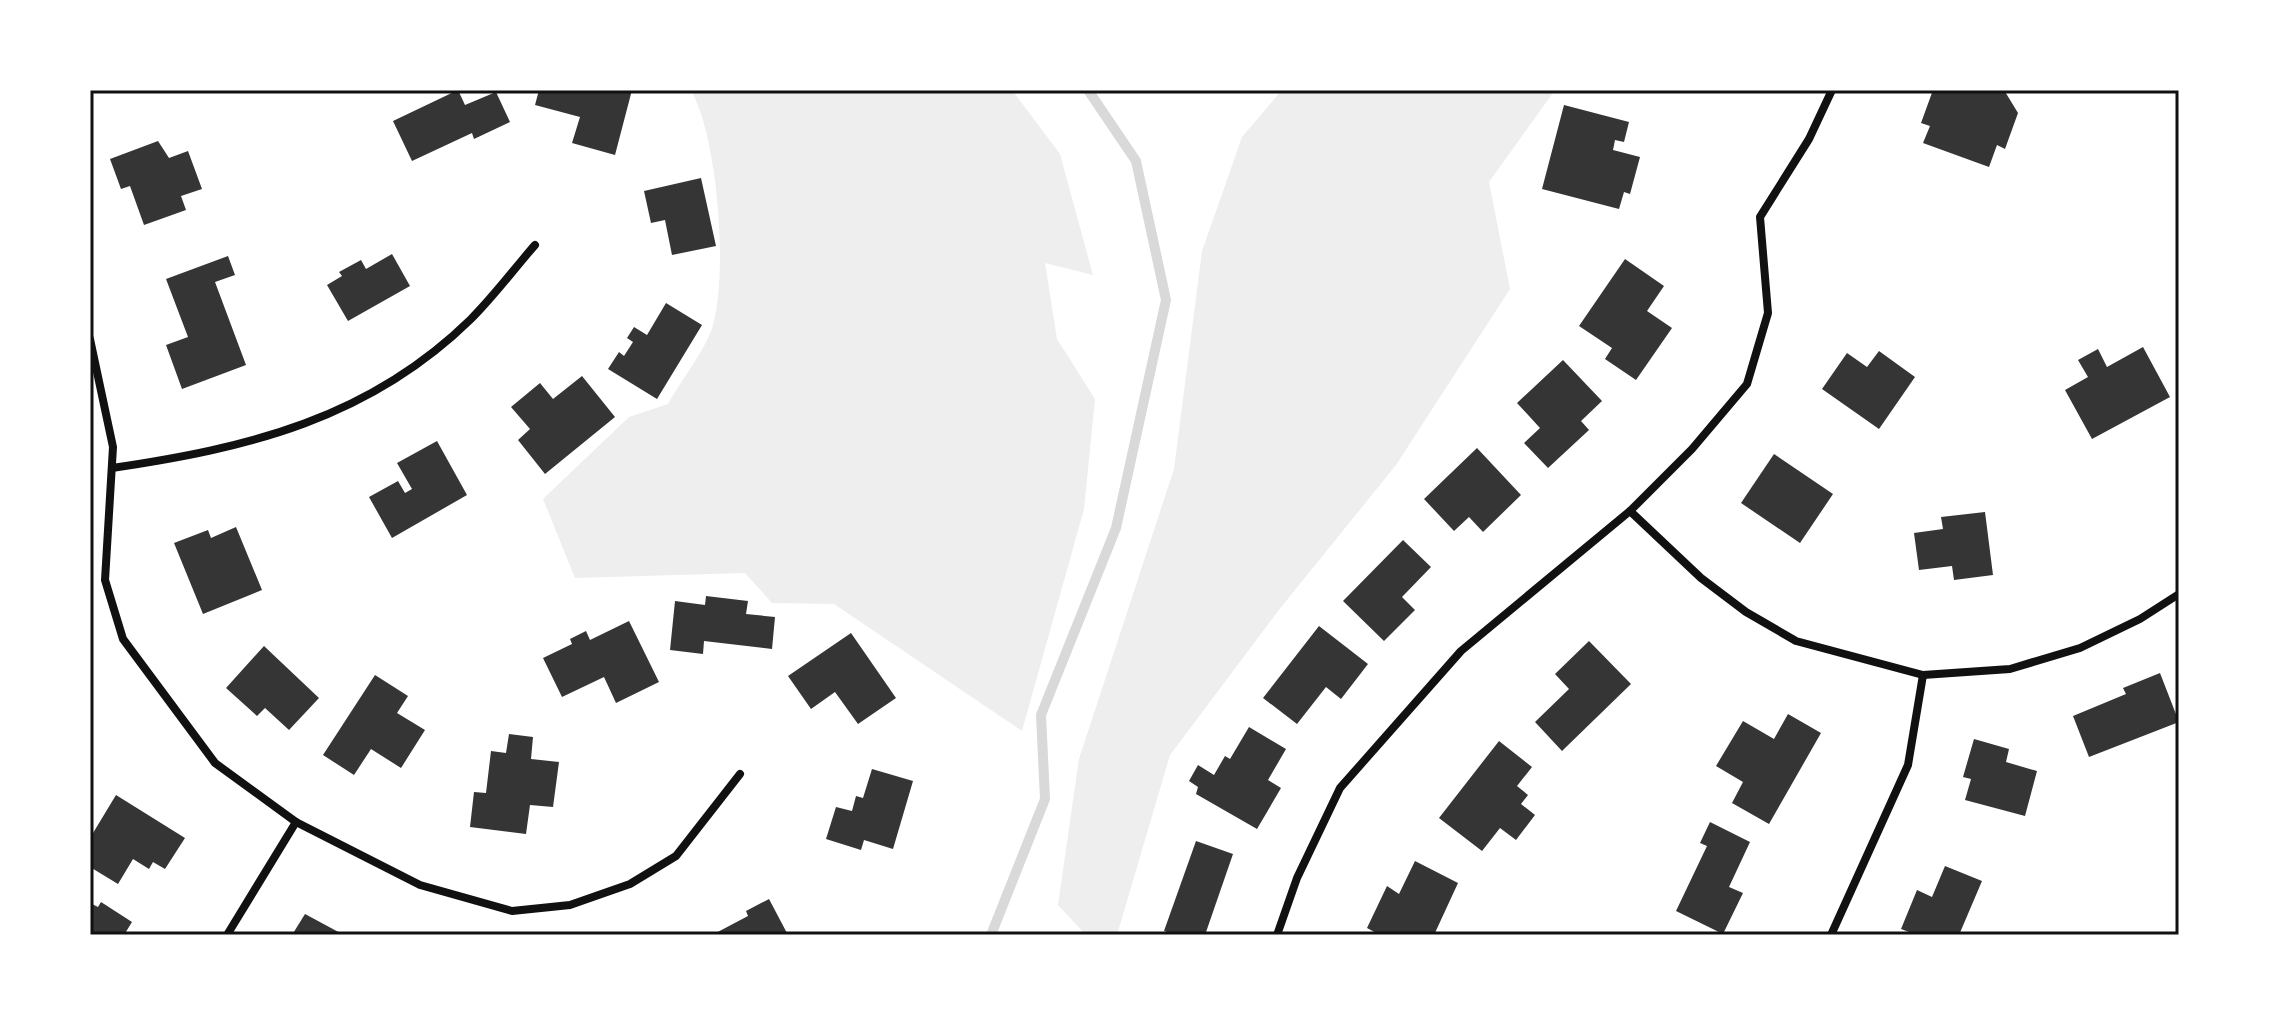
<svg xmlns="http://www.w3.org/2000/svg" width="2269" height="1025" viewBox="0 0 2269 1025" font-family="'Sofia Sans Condensed',sans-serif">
<rect width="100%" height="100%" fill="#fff"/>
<!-- green -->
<g fill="#eee">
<path d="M691,90H1012L1060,154L1093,275L1045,263L1057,339L1095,399L1084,509L1022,731L834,604L772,603L745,573L575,578L543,499L629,417L668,404C680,382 707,348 713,325C728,271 718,139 691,90Z"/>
<path d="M1282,90H1555L1489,182L1510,289L1396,465L1278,611L1170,755L1117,935H1086L1058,905L1079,759L1174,469L1202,251L1242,137Z"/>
</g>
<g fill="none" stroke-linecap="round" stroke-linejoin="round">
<!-- stream -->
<path stroke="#d9d9d9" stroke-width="10" d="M991,935L1045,799L1041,715L1116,528L1166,300L1136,161L1088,90"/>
</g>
<!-- building -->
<g fill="#353535">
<path d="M458,90L465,105L496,92L510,122L474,139L472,133L412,161L393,121Z"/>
<path d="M539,90H632L615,155L572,143L580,117L535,105Z"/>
<path d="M1933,90H2004L2018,113L2005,149L1997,145L1989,167L1923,143L1930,126L1921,123Z"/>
<path d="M1564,105L1629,122L1624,142L1615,140L1613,150L1640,157L1630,194L1624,192L1619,209L1542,189Z"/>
<path d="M158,141L169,158L188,151L202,189L181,196L186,210L144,225L130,186L121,189L110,159Z"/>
<path d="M701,178L716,246L672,255L665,220L651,223L644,191Z"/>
<path d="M392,254L410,286L348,321L327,285L342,276L339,272L361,260L366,269Z"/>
<path d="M228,256L235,275L215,282L246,365L182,389L166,345L188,337L166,279Z"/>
<path d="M1625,259L1664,286L1647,311L1672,328L1636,380L1605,359L1612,348L1579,326Z"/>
<path d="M666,303L702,325L657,399L608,369L619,352L624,356L633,342L627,338L634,327L647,335Z"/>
<path d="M2143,347L2170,397L2092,439L2065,390L2088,377L2078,360L2098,349L2107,367Z"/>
<path d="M1879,351L1915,377L1879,429L1822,389L1847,353L1867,367Z"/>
<path d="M1563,360L1602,401L1581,421L1589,430L1548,468L1524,443L1540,428L1517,403Z"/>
<path d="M582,376L615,417L545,474L518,440L530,429L511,407L540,383L553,399Z"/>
<path d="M437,441L467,495L392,538L369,497L398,481L405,493L412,489L397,463Z"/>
<path d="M1477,448L1521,495L1483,532L1469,517L1454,531L1424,499Z"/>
<path d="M1774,454L1833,494L1800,543L1741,503Z"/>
<path d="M1985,512L1993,575L1954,580L1952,566L1919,570L1914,533L1943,529L1941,517Z"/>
<path d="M236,527L262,590L203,614L174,543L208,530L211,538Z"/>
<path d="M1403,540L1431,567L1402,597L1415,610L1384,641L1343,601Z"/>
<path d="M706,596L748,601L746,614L775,617L772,649L704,641L703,654L670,650L675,601L705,605Z"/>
<path d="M629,621L659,682L616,703L604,677L562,697L543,658L572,644L570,639L586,631L590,640Z"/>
<path d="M1319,626L1368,664L1341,699L1326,687L1297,724L1263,698Z"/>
<path d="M851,633L896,698L858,724L835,692L811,709L788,676Z"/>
<path d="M1589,641L1631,684L1562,751L1535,722L1569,689L1555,674Z"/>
<path d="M264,646L319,698L289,730L265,708L257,716L226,688Z"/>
<path d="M2160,673L2179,722L2089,757L2073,716L2126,694L2123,688Z"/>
<path d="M375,675L408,696L397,713L425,730L401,768L371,749L354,775L323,755Z"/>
<path d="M1788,714L1821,733L1769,824L1732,803L1743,782L1716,766L1743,721L1774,739Z"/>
<path d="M1249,727L1286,749L1268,780L1281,788L1257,829L1196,794L1198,787L1189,781L1198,765L1214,775L1225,756L1230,759Z"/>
<path d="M509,734L533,737L531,759L559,762L553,807L530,805L526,834L470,827L474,792L486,793L491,751L506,753Z"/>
<path d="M1974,739L2009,749L2006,762L2037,771L2025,816L1965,800L1971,779L1963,777Z"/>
<path d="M1499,741L1532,767L1517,786L1528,795L1521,804L1535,815L1516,840L1500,828L1482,851L1439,818Z"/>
<path d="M872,769L913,781L893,849L864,840L861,850L826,839L836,807L852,811L856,796L863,798Z"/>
<path d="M116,795L185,838L165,869L153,862L149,869L133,859L118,884L90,867V838Z"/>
<path d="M1710,822L1750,842L1729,887L1743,893L1723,934L1676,911L1707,846L1700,843Z"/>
<path d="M1196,841L1233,854L1205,935H1177L1164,931Z"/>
<path d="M1415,861L1458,883L1434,935H1380L1367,928L1387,886L1399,894Z"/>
<path d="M1945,866L1982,881L1959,935H1917L1901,929L1917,890L1932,897Z"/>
<path d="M769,899L788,935H712L748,916L746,911Z"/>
<path d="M101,902L132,922L124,935H90V903L98,907Z"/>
<path d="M305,914L344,935H292Z"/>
</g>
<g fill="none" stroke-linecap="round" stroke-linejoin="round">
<!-- minor -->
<g stroke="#111" stroke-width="8">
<path d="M90,339L113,447L105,580L123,639L215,763L296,822L420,885L512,911L570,905L630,884L676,856L740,774"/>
<path d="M112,468C248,448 369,419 471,319C494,296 514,269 535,245"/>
<path d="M1630,511L1701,578L1746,612L1796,641L1923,675L2010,669L2080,648L2140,619L2179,594"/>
<path d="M227,935L296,822"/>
<path d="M1277,935L1297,878L1340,788L1461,651L1630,511L1692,449L1747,384L1768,313L1760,217L1809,139L1832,90"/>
<path d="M1831,935L1908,765L1923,675"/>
</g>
</g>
<!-- border -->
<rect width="2269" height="1025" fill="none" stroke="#ffffff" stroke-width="184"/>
<rect x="92" y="92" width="2085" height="841" fill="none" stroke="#111" stroke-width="3"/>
</svg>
